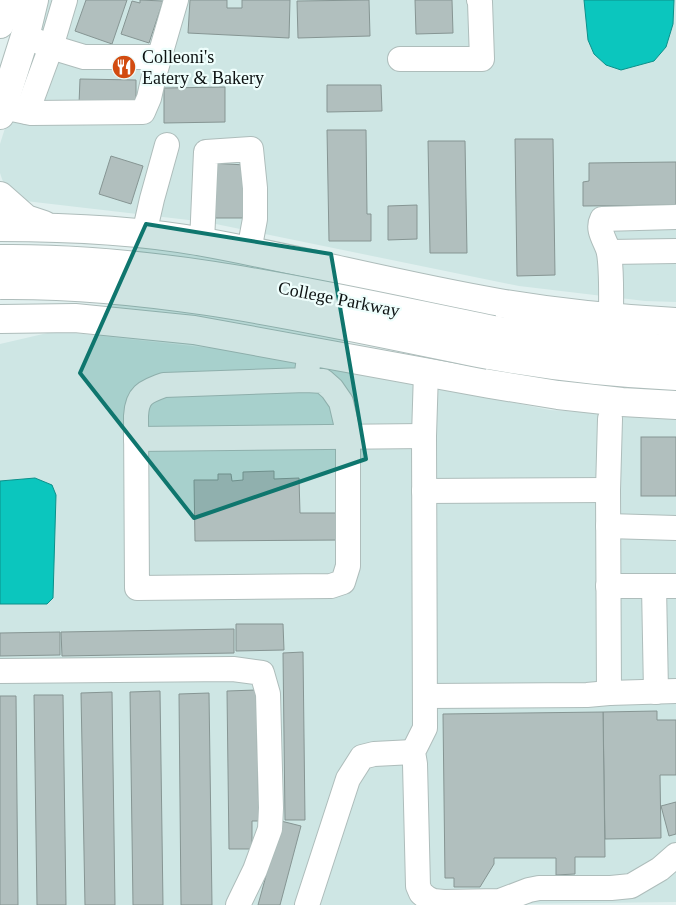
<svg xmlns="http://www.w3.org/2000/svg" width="676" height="905" viewBox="0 0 676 905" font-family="Georgia,serif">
<rect width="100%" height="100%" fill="#e1f0ef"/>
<!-- built -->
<g fill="#cee6e4">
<path d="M43,0H584L588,40L594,53L606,65L673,24L674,0H676V302L645,301L519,286L206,222L17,200L6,188L2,179L0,173V144L34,36Z"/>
<path d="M56,331L265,354L382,376L550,410L614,414H676V902L429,905H0V604H47L35,478L0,481V344Z"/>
</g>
<!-- water -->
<g fill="#0bc6be" stroke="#0c908a">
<path d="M584,0H674L673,24L666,47L654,61L621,70L606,65L594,54L588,40Z"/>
<path d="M35,478L52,485L56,495L53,598L47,604H0V481Z"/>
</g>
<!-- building -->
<g fill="#b1bfbe" stroke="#869593">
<path d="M86,0H127L112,44L75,31Z"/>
<path d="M140,0L163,1L149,43L121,34L132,1L140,3Z"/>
<path d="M190,0H227V8H242V0H290L289,38L188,33Z"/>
<path d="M369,0L370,36L298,38L297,1Z"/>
<path d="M415,0H452L453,33L416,34Z"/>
<path d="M80,79L136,80V105L79,104Z"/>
<path d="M327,85H381L382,111L327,112Z"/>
<path d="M225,87V122L164,123V88Z"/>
<path d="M327,130H366L367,214H371V241H329Z"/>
<path d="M515,139H553L555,275L517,276Z"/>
<path d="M428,141H465L467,253H430Z"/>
<path d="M111,156L143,166L131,204L99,194Z"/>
<path d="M676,162V205L583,206V182L589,181V163Z"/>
<path d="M211,163L245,165L243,218H209Z"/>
<path d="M417,205V239L388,240V206Z"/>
<rect x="641" y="437" width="35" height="59"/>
<path d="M274,471V479L299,478L300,513H342V540L195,541L194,480H218V474H231L232,481L243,480V472Z"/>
<path d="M236,624H283L284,650L236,651Z"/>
<path d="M234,629V653L62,656L61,632Z"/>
<path d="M60,632V655L0,656V633Z"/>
<path d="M303,652L305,820H285L283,653Z"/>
<path d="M256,690L259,821H252V849H229L227,691Z"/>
<path d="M160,691L163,905H133L130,692Z"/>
<path d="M112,692L115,905H85L81,693Z"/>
<path d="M209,693L212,905H181L179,694Z"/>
<path d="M34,695H63L66,905H37Z"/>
<path d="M0,696H16L18,905H0Z"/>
<path d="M657,711V720H676V775H660L661,838L605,839L603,712Z"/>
<path d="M603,712L605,857H575V874L556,875V858H494V864L480,887H454V878H445L443,714Z"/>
<path d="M676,802V834L669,836L661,806Z"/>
<path d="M281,821L301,826L280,905H258Z"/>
</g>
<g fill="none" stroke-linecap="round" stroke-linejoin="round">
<!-- minor casing -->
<g stroke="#aebdbb" stroke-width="26">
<g id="minor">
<path d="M25,36L51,47L84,57H160"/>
<path d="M400,59H482L480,2L479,0"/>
<path d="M2,107L31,113L143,112L149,98L154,76L176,0"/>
<path d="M27,112L51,47L65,0"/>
<path d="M144,234L152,199L167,145"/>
<path d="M202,242L206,152L251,149L255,188V219L249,251"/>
<path d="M609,252L676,251"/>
<path d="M611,317C611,298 612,272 609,253C607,242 596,231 602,219L676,217"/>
<path d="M426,372L424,436L425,728L413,752L415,764L418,886L421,893L427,898L433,901L444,902L500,901L529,890L539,888H611L631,886L660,869L676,855"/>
<path d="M306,380L323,381L332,389L341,402L348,432V566L343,582L331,586L137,588L136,416C137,395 145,392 164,385L306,380L310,350"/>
<path d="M136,439L424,436"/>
<path d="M424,491L608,490"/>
<path d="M608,526L676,528"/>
<path d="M608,586H676"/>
<path d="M654,586L656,692"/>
<path d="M0,671L233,669L262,673L268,694L271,808L270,829L255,870L238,905"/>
<path d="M609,693L608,490L610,419"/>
<path d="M425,696L587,695L609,693L676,691"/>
<path d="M307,905L348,779L362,757L374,754L413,752"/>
</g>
</g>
<!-- major casing -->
<g stroke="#aebdbb" stroke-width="30">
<g id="major">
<path d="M0,24L8,0"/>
<path d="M0,115L26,33L34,0"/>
<path d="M0,196L26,219L44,225"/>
<path d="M0,227C67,227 137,230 203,242C303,260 400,286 499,303C558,313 617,319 676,322"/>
<path d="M0,319L75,318L194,330L490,384L558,395L622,402L676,405"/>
<path d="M493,330C554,339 615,347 676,349"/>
<path d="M489,355C551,366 613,373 676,376"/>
</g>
</g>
<!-- minor -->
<use href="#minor" stroke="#fff" stroke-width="24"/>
<!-- major -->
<use href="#major" stroke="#fff" stroke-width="28"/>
<!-- major-bridge casing -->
<g stroke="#aebdbb" stroke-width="30" stroke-linecap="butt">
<g id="major-bridge">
<path d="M0,259C167,257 330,297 493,330"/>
<path d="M0,285C166,283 327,323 489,355"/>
</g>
</g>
<!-- major-bridge -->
<use href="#major-bridge" stroke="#fff" stroke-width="28"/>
</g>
<!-- marked area -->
<path fill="#0f766e" fill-opacity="0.2" stroke="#0f766e" stroke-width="4" stroke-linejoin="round" d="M146,224L331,254L366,459L194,518L80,373Z"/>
<!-- icons -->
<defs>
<g id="restaurant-disc" transform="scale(1.25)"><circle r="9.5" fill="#d24c11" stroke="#eefefc"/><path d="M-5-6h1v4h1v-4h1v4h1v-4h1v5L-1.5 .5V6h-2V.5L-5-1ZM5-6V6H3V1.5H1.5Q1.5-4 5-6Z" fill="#fff"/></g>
</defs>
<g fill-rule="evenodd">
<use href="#restaurant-disc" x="124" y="67"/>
</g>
<g text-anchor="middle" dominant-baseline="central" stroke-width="4.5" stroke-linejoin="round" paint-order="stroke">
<!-- poi labels -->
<g font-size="18" fill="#0d1212" stroke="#eefefc" text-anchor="start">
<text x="142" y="57">Colleoni's<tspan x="142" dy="21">Eatery &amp; Bakery</tspan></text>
</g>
<!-- street labels -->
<g font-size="18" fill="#0d1212" stroke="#eefefc">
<text transform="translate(339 299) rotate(11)">College Parkway</text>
</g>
</g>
</svg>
